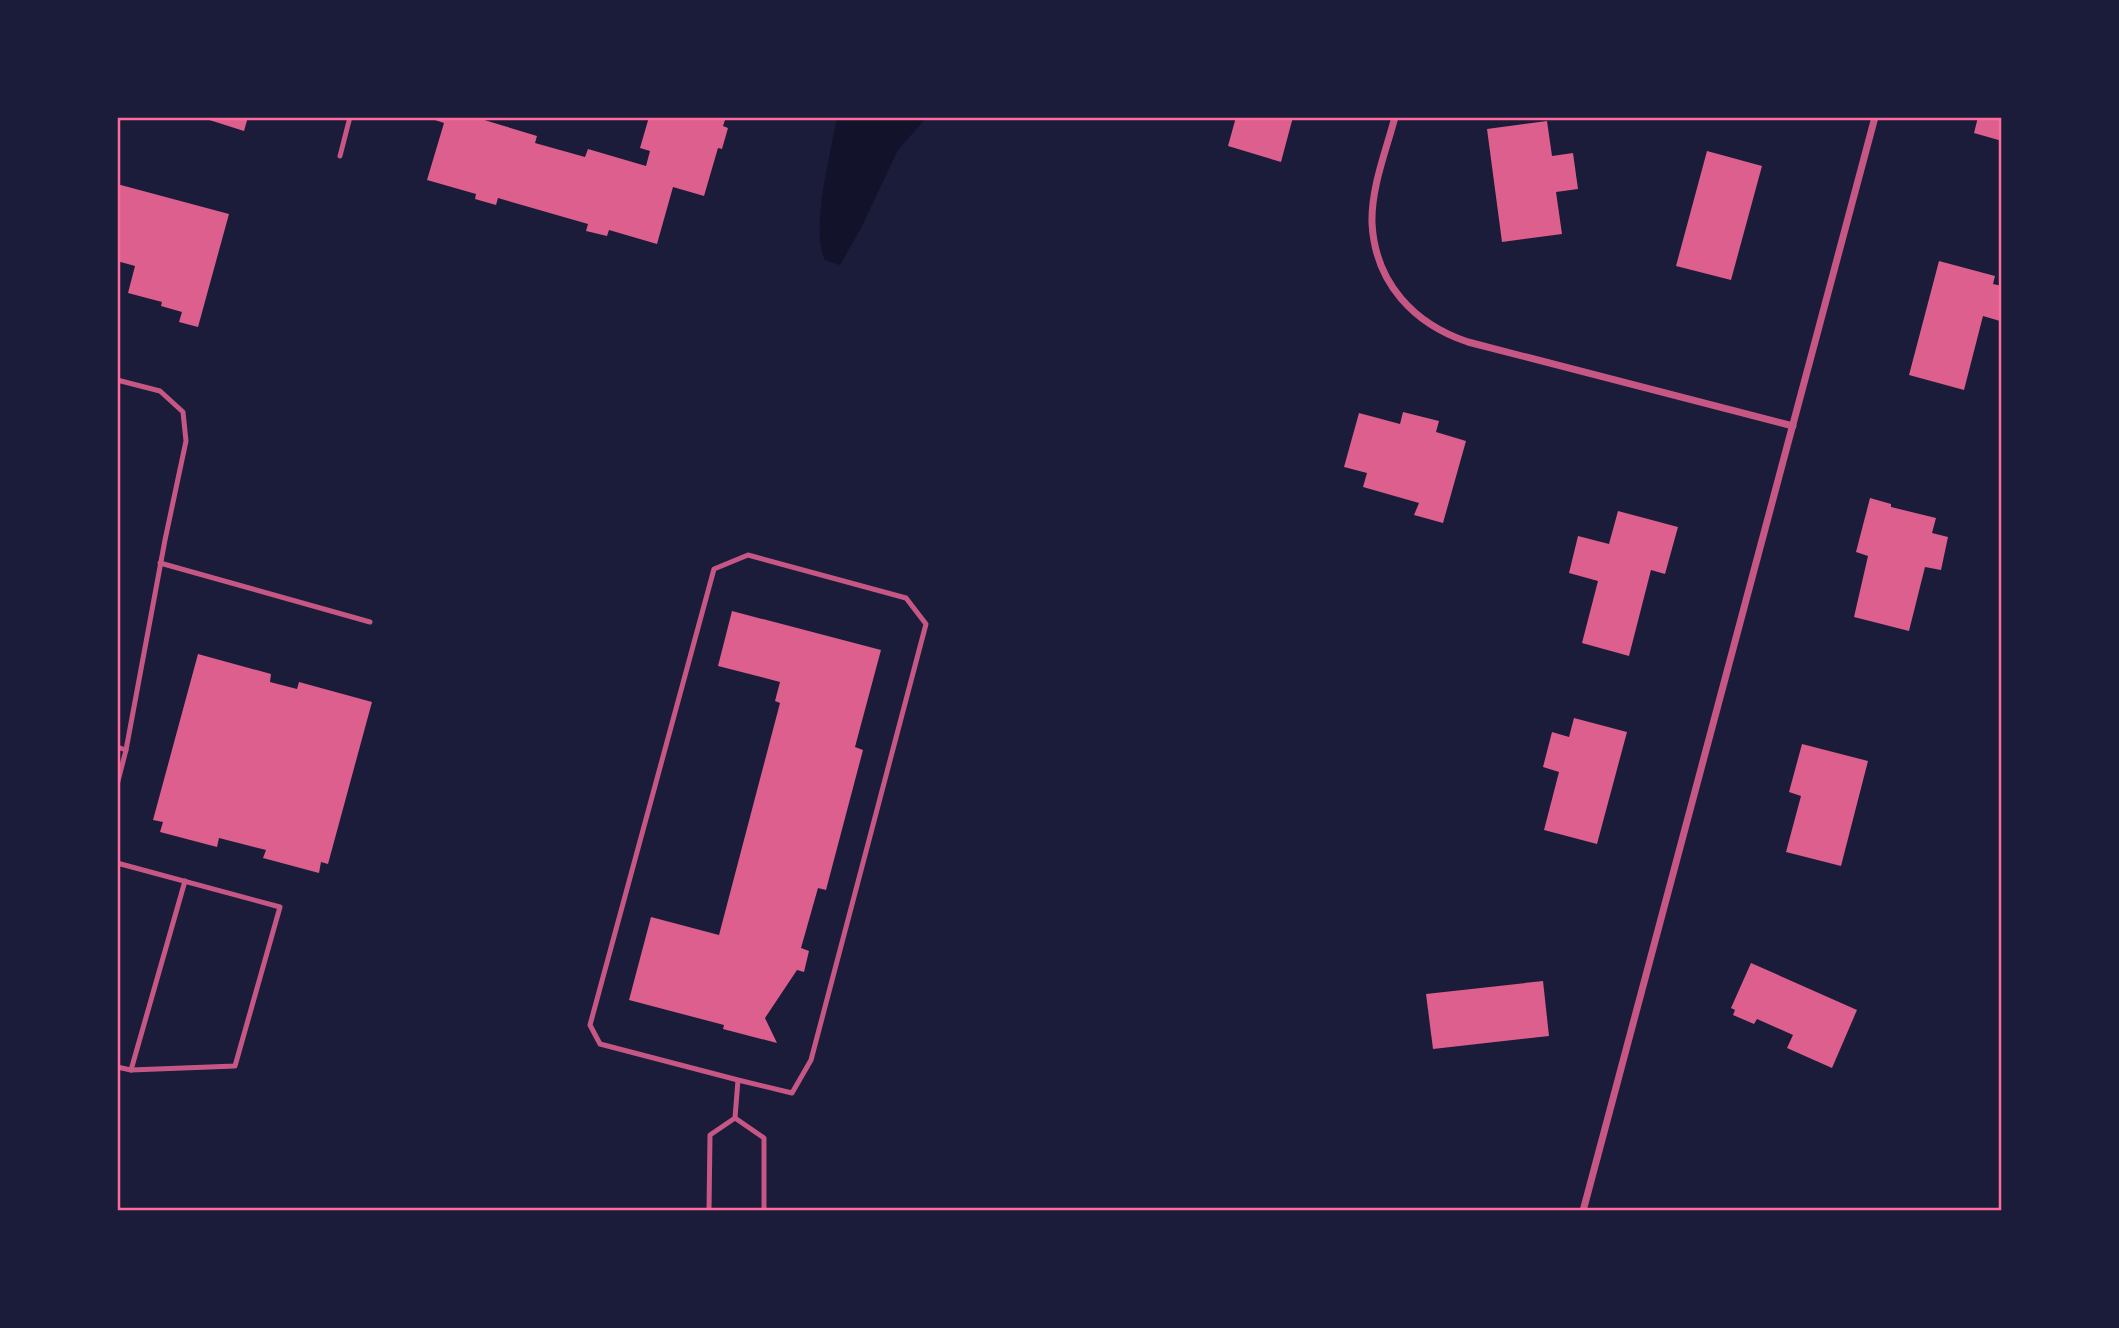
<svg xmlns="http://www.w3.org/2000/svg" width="2119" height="1328" viewBox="0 0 2119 1328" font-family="'Fira Sans',sans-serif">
<rect width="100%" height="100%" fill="#1b1b3a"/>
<!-- water -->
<path fill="#12122b" d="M837,117H927L898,150L861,228L840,265L825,260C810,230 831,152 837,117Z"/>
<!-- building -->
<g fill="#dd5f8e">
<path d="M200,117H248L244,131Z"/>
<path d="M426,117H481V119L537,136L535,143L585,157L588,149L646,166L650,151L640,148L649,117H726L723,126L728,128L722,149L718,148L704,196L673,187L657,244L609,230L607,236L586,231L588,224L498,198L496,205L475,199L476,194L427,180L444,123Z"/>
<path d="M1236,117H1293L1281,162L1228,146Z"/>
<path d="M1978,117H2002V141L1974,133Z"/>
<path d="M1547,121L1552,156L1573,153L1578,189L1556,192L1562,234L1502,242L1487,129Z"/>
<path d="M1707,151L1762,166L1731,280L1676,266Z"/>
<path d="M117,184L229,214L198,327L179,322L182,312L161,306L162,302L128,293L135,266L117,261Z"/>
<path d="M1939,261L1995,276L1993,284L2002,286L2000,321L1983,316L1964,390L1909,375Z"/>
<path d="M1403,412L1439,421L1436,432L1466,441L1443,523L1414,515L1419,503L1363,487L1367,473L1344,467L1359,413L1400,424Z"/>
<path d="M1870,498L1891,504V507L1936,518L1932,533L1948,537L1941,570L1925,567L1909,631L1854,617L1868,556L1856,552Z"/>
<path d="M1618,511L1678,527L1665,574L1651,570L1629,656L1582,643L1598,581L1569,573L1578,536L1609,544Z"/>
<path d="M732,611L881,650L855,747L863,750L826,890L818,888L801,948L809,951L804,972L797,970L765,1018L777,1043L723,1029L724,1025L629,1000L651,917L719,935L780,703L775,701L780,682L718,666Z"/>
<path d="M198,654L271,674L270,682L297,689L299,682L372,702L328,864L321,862L319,873L263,858L266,850L219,838L217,847L160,832L163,822L153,820Z"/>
<path d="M1574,718L1627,732L1597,844L1544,830L1559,772L1543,767L1552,732L1569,737Z"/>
<path d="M1802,744L1868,761L1841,866L1786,852L1801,796L1789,792Z"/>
<path d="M1751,963L1857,1010L1832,1068L1787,1048L1793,1035L1757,1019L1754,1024L1733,1015L1735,1010L1731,1008Z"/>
<path d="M1543,981L1549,1036L1433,1049L1426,994Z"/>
</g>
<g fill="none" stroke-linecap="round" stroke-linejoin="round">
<!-- service -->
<g stroke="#c65784" stroke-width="5">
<path d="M340,156L350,117"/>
<path d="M117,380L160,391L183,412L186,441L165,540L126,750"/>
<path d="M160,563L370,622"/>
<path d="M117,747L126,750L117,785"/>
<path d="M117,863L280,907L235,1066L131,1070L117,1067"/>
<path d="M131,1070L185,881"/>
<path d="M735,1118L738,1080L600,1044L590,1025L714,569L748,555L906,598L926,624L811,1060L792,1093L738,1080"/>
<path d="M709,1211L710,1135L735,1118L764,1138V1211"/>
</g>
<!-- minor -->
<g stroke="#c65784" stroke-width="7">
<path d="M1395,117C1386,151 1371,188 1372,223C1375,283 1414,324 1468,342L1793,426"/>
<path d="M1583,1211L1875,117"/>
</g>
</g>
<!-- border -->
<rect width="2119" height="1328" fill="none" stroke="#1b1b3a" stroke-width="238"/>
<rect x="119" y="119" width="1881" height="1090" fill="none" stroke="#ff6b9d" stroke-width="2.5"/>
</svg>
